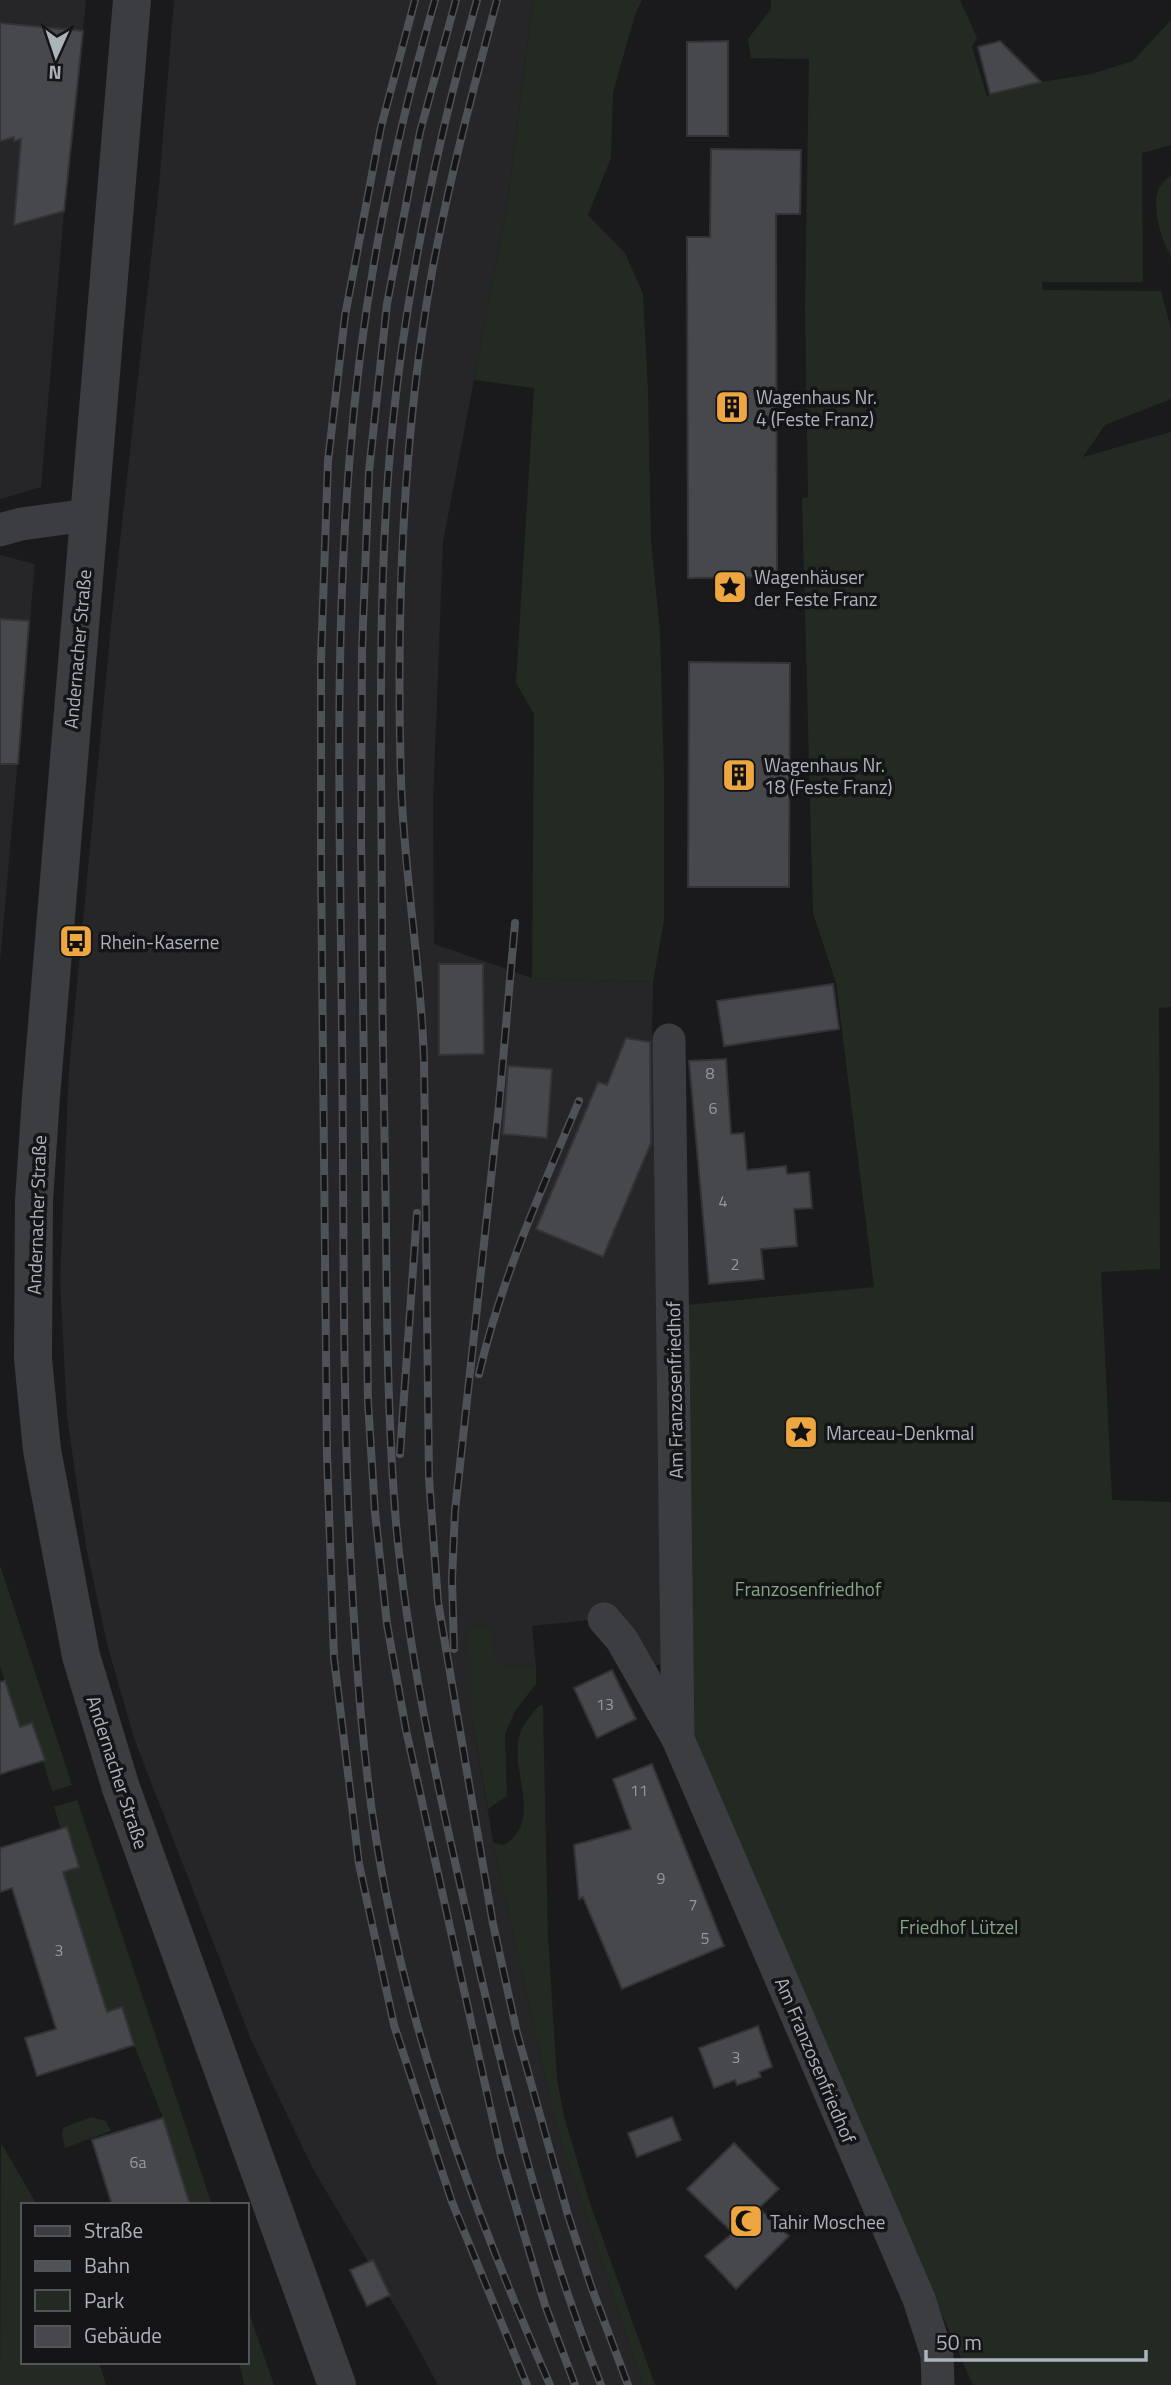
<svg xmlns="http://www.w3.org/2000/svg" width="1171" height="2385" viewBox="0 0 1171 2385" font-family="'Titillium Web',sans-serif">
<rect width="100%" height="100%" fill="#1a1a1c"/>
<!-- built -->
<g fill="#262629">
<path d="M0,0H86L64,211L41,487L0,499Z"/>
<path d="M174,0H533L507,207L443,542L433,803L434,944L532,978L653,982L652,1034L664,1167L669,1664L645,1666L617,1617L532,1626L536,1666L494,1665L471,1714L495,1852L556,2126L643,2385H438L408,2329L313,2169L250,2037L135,1741L108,1648L86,1547L67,1417L60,1281L69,1069L112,615L159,186Z"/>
<path d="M0,555L35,564L0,963Z"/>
</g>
<!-- green -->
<g fill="#222a22">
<path d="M533,0H642L635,15L613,92L611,158L588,215L625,253L643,294L648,390L651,540L660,632L664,776V920L653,982L532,978L534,714L516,683L534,388L474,380L507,207Z"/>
<path d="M771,0H960L977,38L972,47L987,96L1041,82L1091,74L1133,61L1171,20V145L1142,153L1143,282H1042L1043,290L1161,291L1171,329V399L1105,425L1083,457L1171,432V1007L1159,1008L1160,1269L1101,1272L1112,1500L1171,1502V2385H973L708,1783L692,1738L686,1305L874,1287L836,983L813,913L802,498L808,497L805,309L809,59L751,58L748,39L771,9Z"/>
<path d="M1171,175V257C1161,238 1151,209 1159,188C1162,183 1167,179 1171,175Z"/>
<path d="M0,1565L72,1785L52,1791L32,1723L20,1727L0,1666Z"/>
<path d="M468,1627L491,1628L495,1665L536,1666V1684L515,1711L505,1734L507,1796L488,1809L471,1714Z"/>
<path d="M540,1705L543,1706L548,1937L557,2079L564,2116L589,2200L655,2385H643L556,2126L493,1843L504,1845C542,1821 513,1777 518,1742C520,1727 530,1715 540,1705Z"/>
<path d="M77,1800L212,2205H190L163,2118L134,2045L122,2007L107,2012L63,1872L79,1866L67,1828L61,1829L54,1807Z"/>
<path d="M91,2117L106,2121L111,2131L65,2148L62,2135L63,2128Z"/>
<path d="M1,2143L37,2205H23V2362H99L106,2385H0Z"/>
<path d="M247,2307L274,2385H244L239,2362H247Z"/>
</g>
<!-- building -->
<g fill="#47484c" stroke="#343438" stroke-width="2">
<path d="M0,23L83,31L64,211L14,225L21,139L14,141V137L0,141Z"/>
<path d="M728,41V136H687V42Z"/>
<path d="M1000,41L1041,82L990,94L978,47Z"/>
<path d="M711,149L801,150L800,214H776L777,577L688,578L687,237H710Z"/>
<path d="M0,619L29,621L18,764H0Z"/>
<path d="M689,662L790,663L789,887H688Z"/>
<path d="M439,964H483L484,1054L439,1055Z"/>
<path d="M833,984L839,1029L724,1046L717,1001Z"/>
<path d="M626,1038L650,1042L651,1143L603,1257L536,1229L598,1082L607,1085Z"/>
<path d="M726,1059L731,1134L744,1133L747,1170L786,1166L787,1174L809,1172L812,1208L794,1209L797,1246L761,1249L764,1279L709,1284L689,1061Z"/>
<path d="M508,1066L552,1069L547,1138L503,1134Z"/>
<path d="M612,1670L636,1719L597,1738L574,1688Z"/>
<path d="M5,1681L20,1727L32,1723L45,1760L0,1774V1682Z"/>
<path d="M652,1764L724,1946L622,1989L583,1897L579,1899L574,1845L631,1829L613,1779Z"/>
<path d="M67,1827L79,1867L63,1872L107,2012L122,2007L134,2045L37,2076L25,2038L56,2029L12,1888L0,1892V1848Z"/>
<path d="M758,2026L772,2067L759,2072L761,2077L737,2085L735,2080L714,2088L699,2048Z"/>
<path d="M672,2117L681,2140L637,2157L628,2133Z"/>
<path d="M163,2118L190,2205H112L92,2140Z"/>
<path d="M734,2143L779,2189L759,2208L789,2236L736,2289L705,2256L733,2233L687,2189Z"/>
<path d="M373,2260L390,2295L367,2306L350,2270Z"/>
</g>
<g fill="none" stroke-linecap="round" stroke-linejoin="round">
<!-- minor -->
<g stroke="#3b3d41" stroke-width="33">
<path d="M0,530L21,524L88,515"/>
<path d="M669,1040L678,1739L919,2299L937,2355L938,2385"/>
<path d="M604,1619L622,1640L677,1737"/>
</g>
<!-- tertiary -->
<path stroke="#3b3d41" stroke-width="38" d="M132,0L41,1097L34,1200L33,1359L42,1450L81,1656L121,1788L337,2385"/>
<!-- rail casing -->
<g stroke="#4e5156" stroke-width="8">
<g id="rail">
<path d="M415,0L381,127L345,316L328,461L321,659V862L327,1454L334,1658L359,1864L394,2025L452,2202L527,2385"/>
<path d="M435,0C392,148 362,301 350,454C334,645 340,836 342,1027C344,1201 342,1376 350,1550C356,1663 363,1778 385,1889C418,2062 480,2225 550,2385"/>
<path d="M456,0L420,132L387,304L369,471L362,650L361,836L368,1402L375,1512L387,1624L406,1730L501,2156L545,2305L575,2385"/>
<path d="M477,0C433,156 400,315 388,477C377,631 382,785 382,939C382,1037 385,1134 386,1231C387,1329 388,1426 396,1523C408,1653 436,1779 465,1906C501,2068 540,2231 601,2385"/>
<path d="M497,0C473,90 449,180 432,272C402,439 396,612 401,781C404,875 421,966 424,1060L429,1478L438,1602L493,1924L517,2033L568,2215L591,2286L628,2385"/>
<path d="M479,1374C501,1279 541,1191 579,1101"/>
<path d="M400,1454L417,1213"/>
<path d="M454,1649L452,1579L455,1511L499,1105L515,923"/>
</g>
</g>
<!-- rail -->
<use href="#rail" stroke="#151517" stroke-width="5" stroke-dasharray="16" stroke-linecap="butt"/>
</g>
<!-- icons -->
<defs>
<g id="building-square" transform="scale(1.75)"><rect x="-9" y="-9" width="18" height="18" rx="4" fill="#eea640" stroke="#151517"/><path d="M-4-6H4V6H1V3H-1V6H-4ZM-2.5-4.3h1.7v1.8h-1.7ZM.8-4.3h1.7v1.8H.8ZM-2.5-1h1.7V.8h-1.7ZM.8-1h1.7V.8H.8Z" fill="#111"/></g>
<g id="sight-square" transform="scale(1.75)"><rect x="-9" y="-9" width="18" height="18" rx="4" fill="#eea640" stroke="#151517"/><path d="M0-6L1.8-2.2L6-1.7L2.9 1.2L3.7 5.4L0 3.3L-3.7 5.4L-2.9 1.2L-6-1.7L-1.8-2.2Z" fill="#111"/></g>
<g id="bus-square" transform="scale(1.75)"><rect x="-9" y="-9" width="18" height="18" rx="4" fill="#eea640" stroke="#151517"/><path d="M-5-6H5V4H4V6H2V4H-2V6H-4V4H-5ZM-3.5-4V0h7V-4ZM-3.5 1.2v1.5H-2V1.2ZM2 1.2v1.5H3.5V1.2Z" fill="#111"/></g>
<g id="mosque-square" transform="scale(1.75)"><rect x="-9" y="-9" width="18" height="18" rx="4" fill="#eea640" stroke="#151517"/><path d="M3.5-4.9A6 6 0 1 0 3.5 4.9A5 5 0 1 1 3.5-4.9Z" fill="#111"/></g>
</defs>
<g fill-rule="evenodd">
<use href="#building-square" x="732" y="407"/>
<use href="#sight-square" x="730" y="587"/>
<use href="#building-square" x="739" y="775"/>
<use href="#bus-square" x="76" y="941"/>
<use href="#sight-square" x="801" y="1432"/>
<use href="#mosque-square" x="746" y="2221"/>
</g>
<g text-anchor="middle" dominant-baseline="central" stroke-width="7" stroke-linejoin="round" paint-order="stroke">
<!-- number labels -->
<g font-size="16" fill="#94989f">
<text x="710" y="1073">8</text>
<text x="713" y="1108">6</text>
<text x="723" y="1201">4</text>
<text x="735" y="1264">2</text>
<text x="605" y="1704">13</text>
<text x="639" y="1790">11</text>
<text x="661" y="1878">9</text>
<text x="693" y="1904">7</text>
<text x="705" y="1938">5</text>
<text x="59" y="1950">3</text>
<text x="736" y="2057">3</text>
<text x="138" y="2162">6a</text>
</g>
<!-- poi labels -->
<g font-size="19" fill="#adb3bb" stroke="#151517" text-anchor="start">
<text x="756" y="396">Wagenhaus Nr.<tspan x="756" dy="22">4 (Feste Franz)</tspan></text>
<text x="754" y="576">Wagenhäuser<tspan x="754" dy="22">der Feste Franz</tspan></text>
<text x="764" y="764">Wagenhaus Nr.<tspan x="764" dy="22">18 (Feste Franz)</tspan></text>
<text x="100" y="941">Rhein-Kaserne</text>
<text x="826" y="1432">Marceau-Denkmal</text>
<text x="770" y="2221">Tahir Moschee</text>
</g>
<!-- street labels -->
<g font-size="19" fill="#adb3bb" stroke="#151517">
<text transform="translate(77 649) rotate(-85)">Andernacher Straße</text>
<text transform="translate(36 1215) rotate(-88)">Andernacher Straße</text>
<text transform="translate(674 1390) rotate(-91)">Am Franzosenfriedhof</text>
<text transform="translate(118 1772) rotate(72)">Andernacher Straße</text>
<text transform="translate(816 2060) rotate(67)">Am Franzosenfriedhof</text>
</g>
<!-- park labels -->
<g font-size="19" fill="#85a685" stroke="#151517">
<text x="808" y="1588">Franzosenfriedhof</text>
<text x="959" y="1926">Friedhof Lützel</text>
</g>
</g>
<!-- legend -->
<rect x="21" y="2203" width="228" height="161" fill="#151517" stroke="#525459" stroke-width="2"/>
<rect x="35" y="2226" width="35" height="10" fill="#3b3d41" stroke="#525459" stroke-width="2"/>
<text x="84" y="2238" font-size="21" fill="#adb3bb">Straße</text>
<rect x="35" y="2261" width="35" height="10" fill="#4e5156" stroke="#525459" stroke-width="2"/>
<text x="84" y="2273" font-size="21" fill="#adb3bb">Bahn</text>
<rect x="35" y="2290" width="35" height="21" fill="#222a22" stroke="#525459" stroke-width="2"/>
<text x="84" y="2308" font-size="21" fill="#adb3bb">Park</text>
<rect x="35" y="2326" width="35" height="21" fill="#47484c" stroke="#525459" stroke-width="2"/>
<text x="84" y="2343" font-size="21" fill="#adb3bb">Gebäude</text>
<!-- north arrow -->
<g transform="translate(56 56) rotate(183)" stroke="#151517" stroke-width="5" paint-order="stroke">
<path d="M0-5L12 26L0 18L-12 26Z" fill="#adb3bb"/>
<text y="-10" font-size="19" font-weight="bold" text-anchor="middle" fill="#adb3bb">N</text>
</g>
<!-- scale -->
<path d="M926 2350v10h220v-10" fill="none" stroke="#adb3bb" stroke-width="3.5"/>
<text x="936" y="2350" font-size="21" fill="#adb3bb" stroke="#151517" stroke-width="5" paint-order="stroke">50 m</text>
</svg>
